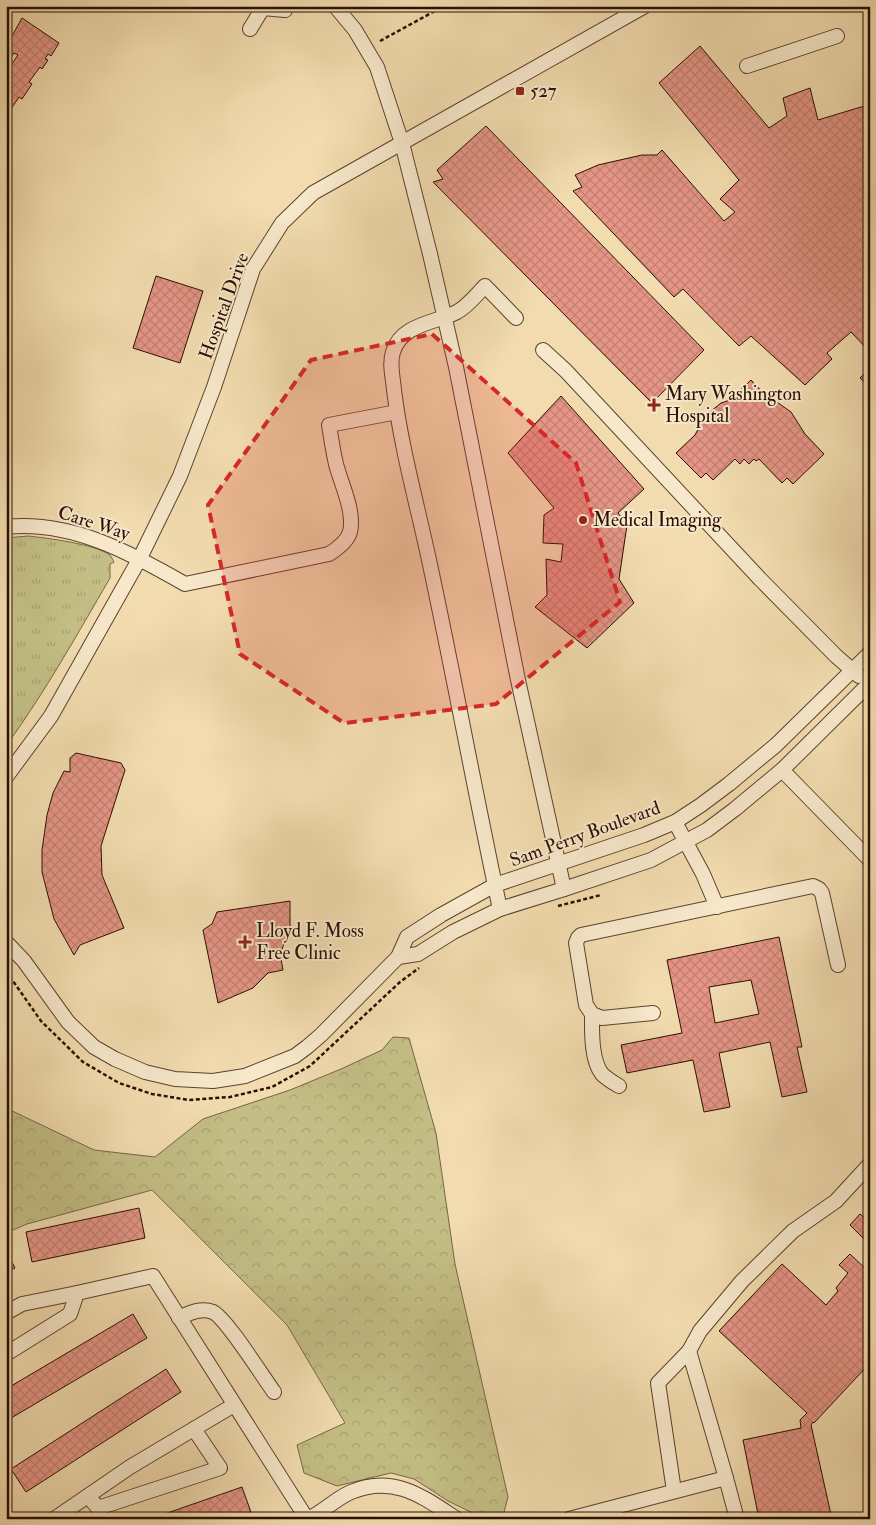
<svg xmlns="http://www.w3.org/2000/svg" width="876" height="1525" viewBox="0 0 876 1525" font-family="'IM FELL Double Pica',serif">
<defs>
<pattern id="grass-tufts" width="24" height="20" patternUnits="userSpaceOnUse" patternTransform="scale(1.25)"><rect width="24" height="20" fill="#c3be85"/><path d="M3 7l-1-3M5 7V3M7 7l1-3M15 17l-1-3M17 17v-4M19 17l1-3" fill="none" stroke="#a8a271"/></pattern>
<pattern id="forest-crowns" width="20" height="18" patternUnits="userSpaceOnUse" patternTransform="scale(1.25)"><rect width="20" height="18" fill="#c3be85"/><path d="M2 6a3 3 0 1 1 6 0M12 15a3 3 0 1 1 6 0" fill="none" stroke="#a8a271"/></pattern>
<pattern id="building-cross-hatch" width="8" height="8" patternUnits="userSpaceOnUse" patternTransform="scale(1.25)"><rect width="8" height="8" fill="#e59586"/><path d="M0 0l8 8M0 8l8-8" fill="none" stroke="#c47f72"/></pattern>
</defs>
<rect width="100%" height="100%" fill="#f2dcaf"/>
<filter id="stains"><feTurbulence type="fractalNoise" baseFrequency=".004" numOctaves="4"/><feColorMatrix values="0 0 0 0 .2 0 0 0 0 .09 0 0 0 0 .02 0 0 0 .5 -.17"/></filter>
<radialGradient id="worn" r=".72"><stop offset=".6" stop-color="#630" stop-opacity="0"/><stop offset="1" stop-color="#630" stop-opacity=".3"/></radialGradient>
<!-- grass -->
<path fill="url(#grass-tufts)" stroke="#766644" d="M28,536C47,538 95,544 110,555C110,555 114,561 114,562L110,564V578C77,635 45,692 6,746V538Z"/>
<!-- forest -->
<path fill="url(#forest-crowns)" stroke="#766644" d="M393,1037L409,1038L436,1133L455,1264L508,1497L503,1516L483,1518L448,1501L414,1479L391,1473L337,1486L304,1473L297,1445L345,1423L287,1325L152,1190L27,1224L6,1233V1108L94,1150L155,1157L203,1119L290,1090L341,1069L382,1050Z"/>
<!-- building -->
<g fill="url(#building-cross-hatch)" stroke="#290f02" fill-rule="evenodd">
<path d="M22,18L59,43L51,56L48,54L45,59L48,60L42,69L40,67L29,82L32,84L22,99L19,97L9,112L12,114L6,122V59L9,61L6,64L10,67L18,55L14,53L12,56L6,52V41L12,36Z"/>
<path d="M700,46L769,128L787,116L783,98L810,88L818,120L861,107L870,106V352L851,332L827,353L832,359L805,385L751,336L739,346L683,289L674,297L573,191L582,187L575,175L598,165L642,155H657L662,150L724,221L735,212L720,199L739,180L659,83Z"/>
<path d="M486,126L704,350L652,403L433,182L443,179L437,170Z"/>
<path d="M156,276L203,291L180,363L133,348Z"/>
<path d="M870,368V387L860,378Z"/>
<path d="M751,380L769,399L774,400L791,412L805,434L824,454L793,484L787,478L782,483L759,459L756,461L754,459L749,464L744,459L740,464L735,459L713,480L706,473L701,478L676,453L695,435L705,416L721,403L730,400Z"/>
<path d="M561,396L644,489L618,513L627,525L619,579L634,603L587,648L535,607L547,595L546,559L561,562L563,544L543,543L544,515L554,508L508,453Z"/>
<path d="M76,753L121,763L125,770L101,846L102,875L124,928L80,945L74,955L54,919L42,872V850L47,815L53,793L64,771L70,772V758Z"/>
<path d="M290,901V929L280,954L283,970L268,973L253,988L218,1003L203,930L212,924L217,912Z"/>
<path d="M779,937L802,1047H797L807,1092L782,1097L770,1042L719,1053L730,1107L704,1112L693,1060L627,1073L621,1045L682,1033L667,960ZM751,980L759,1014L715,1023L709,987Z"/>
<path d="M139,1208L145,1238L32,1262L26,1232Z"/>
<path d="M860,1214L866,1219L870,1215V1245L850,1225Z"/>
<path d="M6,1251L15,1268L6,1272Z"/>
<path d="M850,1254L870,1273V1363L814,1423L813,1422L811,1425L832,1519H759L743,1440L801,1428L800,1420L807,1413L719,1331L782,1264L826,1305L838,1291L836,1288L848,1273L839,1265Z"/>
<path d="M133,1314L147,1338L6,1421V1389Z"/>
<path d="M166,1369L181,1392L26,1492L11,1469Z"/>
<path d="M242,1487L252,1515L240,1519H150Z"/>
</g>
<g fill="none" stroke-linecap="round" stroke-linejoin="round">
<!-- minor casing -->
<g stroke="#5b422d" stroke-width="16">
<g id="minor">
<path d="M335,6L355,30L377,67L402,143L430,254L456,367L518,680L564,889"/>
<path d="M263,8L285,10L287,6"/>
<path d="M250,29L264,6"/>
<path d="M747,66L837,36"/>
<path d="M543,350L566,371L760,579L836,656L859,676"/>
<path d="M6,527C71,520 131,553 185,584L329,554C337,549 347,542 350,532C355,511 341,484 336,464C333,451 331,438 329,425L397,412"/>
<path d="M782,770L870,860"/>
<path d="M6,777L51,716L140,558L180,476L214,387L253,269L282,223L313,193L645,6"/>
<path d="M675,822L703,874L717,907"/>
<path d="M500,909C475,793 454,676 429,560C417,504 401,447 394,390C393,377 389,364 393,352C401,324 435,323 457,312C468,306 477,294 485,286L516,318"/>
<path d="M6,942L24,961L68,1022L94,1047L115,1059L145,1072L175,1079L213,1081L245,1076L295,1056L307,1047L321,1035L398,957L407,937L441,915L495,885L644,835L675,822L701,805L729,784L776,745L870,653"/>
<path d="M398,957L418,954L453,932L500,909L564,889L651,860L707,830L735,809L782,770L870,683"/>
<path d="M653,1013L602,1018L592,1014L586,1005L576,943L578,938L581,935L813,886L819,889L822,893L838,965"/>
<path d="M592,1014C592,1032 591,1060 602,1074C607,1079 614,1083 619,1086"/>
<path d="M6,1313L22,1304L77,1293"/>
<path d="M179,1318C190,1313 201,1307 213,1312C226,1318 263,1377 274,1392"/>
<path d="M689,1351L700,1331L742,1281L793,1231L836,1201L870,1164"/>
<path d="M6,1354L70,1314L77,1293L153,1276L307,1519"/>
<path d="M674,1491L658,1383L689,1351L726,1478"/>
<path d="M88,1496L98,1508L220,1468L194,1429"/>
<path d="M54,1519L130,1467L234,1405"/>
<path d="M308,1519C323,1512 335,1499 351,1492C394,1474 423,1497 457,1519"/>
<path d="M569,1519L726,1478L737,1519"/>
</g>
</g>
<!-- path -->
<g stroke="#290f02" stroke-width="2.5" stroke-dasharray="4 2.5" stroke-linecap="butt">
<path d="M380,41L444,6"/>
<path d="M865,872L870,878"/>
<path d="M558,906L601,895"/>
<path d="M6,971L41,1021L83,1062L119,1083L152,1094L189,1100L230,1097L272,1087L310,1066L400,982L419,968"/>
</g>
<!-- minor -->
<use href="#minor" stroke="#f7e8cb" stroke-width="14"/>
</g>
<!-- marked area -->
<path fill="#d62828" fill-opacity="0.2" stroke="#d62828" stroke-width="4" stroke-dasharray="10 6" stroke-linejoin="round" d="M432,334L576,463L620,602L496,704L344,723L240,654L208,505L311,360Z"/>
<!-- markers -->
<g fill="#8f2418" stroke="#f7e8cb" stroke-width="2">
<rect x="515" y="86" width="10" height="10" rx="2.5"/>
<path d="M651.5 397.5h5v5h5v5h-5v5h-5v-5h-5v-5h5z"/>
<circle cx="583" cy="520" r="5"/>
<path d="M242.5 934.5h5v5h5v5h-5v5h-5v-5h-5v-5h5z"/>
</g>
<g text-anchor="middle" dominant-baseline="central" stroke-width="4" stroke-linejoin="round" paint-order="stroke">
<!-- poi labels -->
<g font-size="19" fill="#290f02" stroke="#f7e8cb" text-anchor="start">
<text x="530" y="91">527</text>
<text x="665" y="394">Mary Washington<tspan x="665" dy="22">Hospital</tspan></text>
<text x="593" y="520">Medical Imaging</text>
<text x="256" y="931">Lloyd F. Moss<tspan x="256" dy="22">Free Clinic</tspan></text>
</g>
<!-- street labels -->
<g font-size="19" fill="#290f02" stroke="#f7e8cb">
<text transform="translate(224 306) rotate(-70)">Hospital Drive</text>
<text transform="translate(94 523) rotate(18)">Care Way</text>
<text transform="translate(585 834) rotate(-20)">Sam Perry Boulevard</text>
</g>
</g>
<!-- margin -->
<rect width="876" height="1525" fill="none" stroke="#f2dcaf" stroke-width="25"/>
<rect x="8" y="8" width="861" height="1510" fill="none" stroke="#290f02" stroke-width="2.5"/>
<rect x="12" y="12" width="851" height="1500" fill="none" stroke="#290f02"/>
<rect width="100%" height="100%" filter="url(#stains)"/>
<rect width="100%" height="100%" fill="url(#worn)"/>
</svg>
